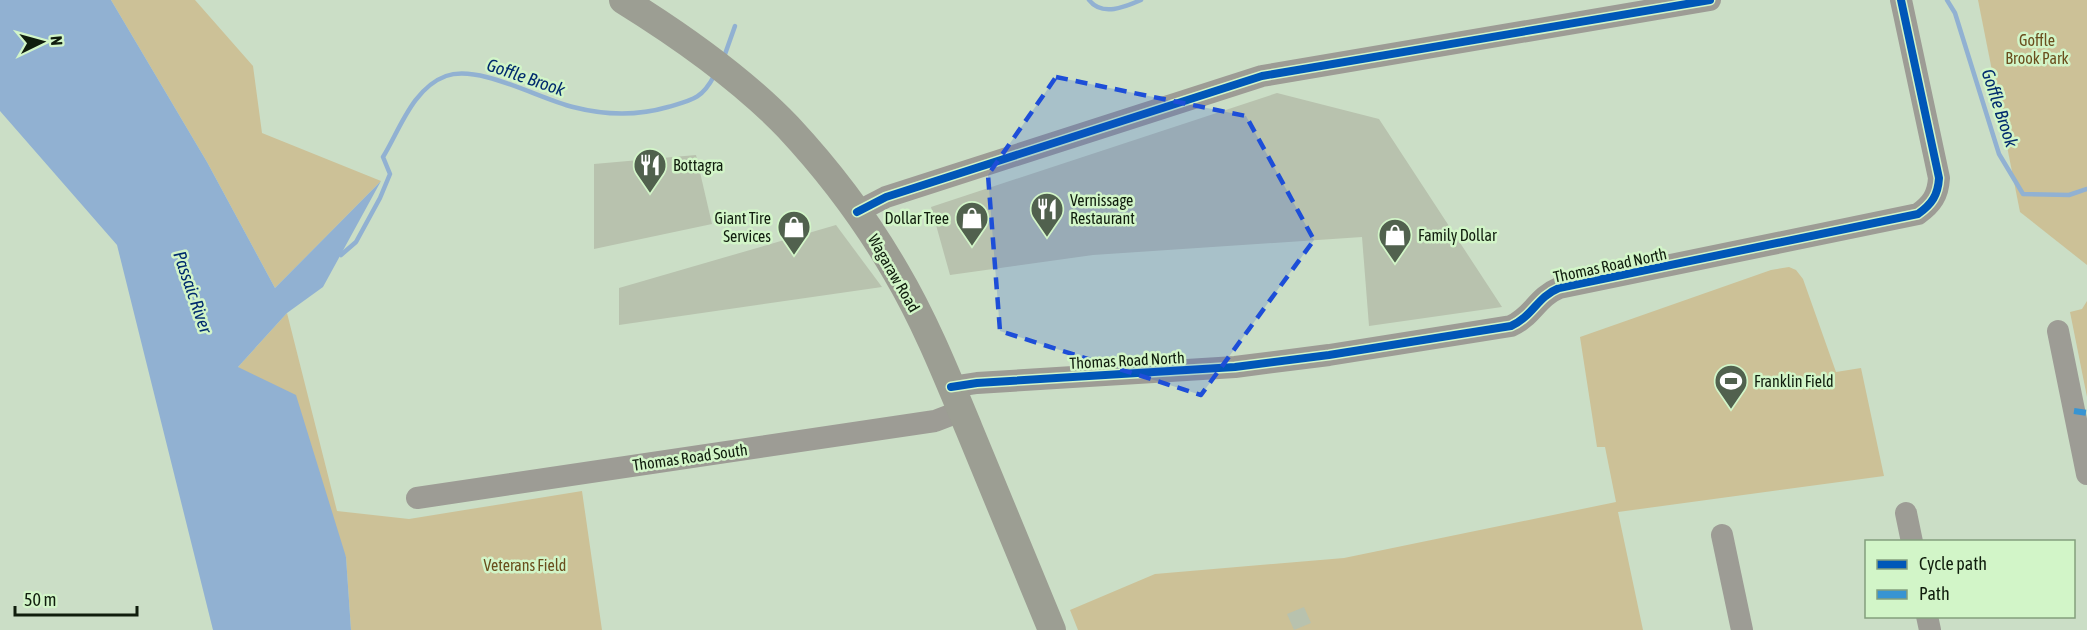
<svg xmlns="http://www.w3.org/2000/svg" width="2087" height="630" viewBox="0 0 2087 630" font-family="'Asap Condensed',sans-serif">
<rect width="100%" height="100%" fill="#cbdec6"/>
<!-- green -->
<g fill="#ccc197">
<path d="M111,0H195L253,66L262,133L381,181L275,288L207,162Z"/>
<path d="M1978,0H2087V265L2020,212Z"/>
<path d="M1789,267L1796,270L1803,279L1836,372L1861,368L1884,476L1618,512L1643,630H1078L1070,610L1155,574L1344,558L1616,502L1605,447H1597L1580,337L1771,270Z"/>
<path d="M2087,301V397L2070,312L2082,309Z"/>
<path d="M287,313L337,511L409,519L582,491L602,630H351L346,557L238,367Z"/>
</g>
<!-- water -->
<path fill="#91b1d2" d="M0,0H111L207,162L275,288L381,181L323,287L287,313L238,367L296,395L346,557L351,630H213L117,245L0,111Z"/>
<g fill="none" stroke-linecap="round" stroke-linejoin="round">
<!-- stream -->
<g stroke="#91b1d2" stroke-width="4.5">
<path d="M1089,0C1102,17 1125,7 1141,0"/>
<path d="M1947,0L1955,13L1999,154L2023,194L2069,195L2087,189"/>
<path d="M724,57L735,26"/>
<path d="M341,255L356,242L380,198L390,174L383,157C400,129 413,88 446,76C479,64 539,99 573,107C604,115 637,116 668,107C692,100 702,99 714,76"/>
</g>
</g>
<!-- building -->
<g fill="#b8c2ae">
<path d="M1277,93L1379,119L1502,307L1369,326L1362,237L1093,255L950,275L931,207Z"/>
<path d="M696,155L712,224L594,249V164Z"/>
<path d="M836,225L882,287L619,325V288Z"/>
<path d="M1304,607L1311,623L1294,630L1287,614Z"/>
</g>
<g fill="none" stroke-linecap="round" stroke-linejoin="round">
<!-- minor -->
<g stroke="#9d9c95" stroke-width="22">
<path d="M857,212L886,197L1262,76L1710,0"/>
<path d="M2058,331L2087,474"/>
<path d="M951,387L977,383L1235,367L1329,355L1511,326C1533,316 1537,297 1559,288L1918,214C1932,204 1938,195 1939,178L1901,0"/>
<path d="M417,498L935,421L961,411"/>
<path d="M1906,513L1912,542"/>
<path d="M1722,535L1742,630"/>
<path d="M1927,616L1930,630"/>
</g>
<!-- major -->
<path stroke="#9c9e93" stroke-width="28" d="M623,0C681,36 740,77 788,127C829,171 866,220 896,272C925,321 947,376 969,429C996,496 1024,563 1052,630"/>
<!-- quiet -->
<path stroke="#3894d2" stroke-width="6" stroke-dasharray="12 6" stroke-linecap="butt" d="M2074,411L2087,413"/>
<!-- cycleway casing -->
<g stroke="#d2f5c8" stroke-width="11">
<g id="cycleway">
<path d="M857,212L886,197L1262,76L1710,0"/>
<path d="M951,387L977,383L1235,367L1329,355L1511,326C1533,316 1537,297 1559,288L1918,214C1932,204 1938,195 1939,178L1901,0"/>
</g>
</g>
<!-- cycleway -->
<use href="#cycleway" stroke="#0057b8" stroke-width="8"/>
</g>
<!-- marked area -->
<path fill="#1d4ed8" fill-opacity="0.2" stroke="#1d4ed8" stroke-width="4.5" stroke-dasharray="12 8" stroke-linejoin="round" d="M1056,77L1246,116L1314,240L1201,395L1000,331L988,175Z"/>
<!-- icons -->
<defs>
<g id="restaurant-pin" transform="scale(1.725)"><path d="M0 17L-7.5 6A9.5 9.5 0 1 1 7.5 6Z" fill="#51614e" stroke="#d2f5c8"/><path d="M-5-6h1v4h1v-4h1v4h1v-4h1v5L-1.5 .5V6h-2V.5L-5-1ZM5-6V6H3V1.5H1.5Q1.5-4 5-6Z" fill="#fff"/></g>
<g id="shop-pin" transform="scale(1.725)"><path d="M0 17L-7.5 6A9.5 9.5 0 1 1 7.5 6Z" fill="#51614e" stroke="#d2f5c8"/><path d="M-5-2.5h2.3a2.7 3.5 0 0 1 5.4 0H5L5.5 6h-11ZM-1.5-2.5h3a1.5 2.3 0 0 0-3 0Z" fill="#fff"/></g>
<g id="stadium-pin" transform="scale(1.725)"><path d="M0 17L-7.5 6A9.5 9.5 0 1 1 7.5 6Z" fill="#51614e" stroke="#d2f5c8"/><path d="M0-5a6.5 5 0 1 0 0 10a6.5 5 0 1 0 0-10ZM-3.5-1.8h7v3.6h-7Z" fill="#fff"/></g>
</defs>
<g fill-rule="evenodd">
<use href="#restaurant-pin" x="650" y="165"/>
<use href="#restaurant-pin" x="1047" y="209"/>
<use href="#shop-pin" x="972" y="218"/>
<use href="#shop-pin" x="794" y="227"/>
<use href="#shop-pin" x="1395" y="235"/>
<use href="#stadium-pin" x="1731" y="381"/>
</g>
<g text-anchor="middle" dominant-baseline="central" stroke-width="5" stroke-linejoin="round" paint-order="stroke">
<!-- park labels -->
<g font-size="16" fill="#6a4e1d" stroke="#d2f5c8">
<text x="2037" y="40">Goffle<tspan x="2037" dy="18">Brook Park</tspan></text>
<text x="525" y="565">Veterans Field</text>
</g>
<!-- poi labels -->
<g font-size="16" fill="#101d0d" stroke="#d2f5c8" text-anchor="start">
<text x="673" y="165">Bottagra</text>
<text x="1070" y="200">Vernissage<tspan x="1070" dy="18">Restaurant</tspan></text>
<text x="771" y="218" text-anchor="end">Giant Tire<tspan x="771" dy="18">Services</tspan></text>
<text x="949" y="218" text-anchor="end">Dollar Tree</text>
<text x="1418" y="235">Family Dollar</text>
<text x="1754" y="381">Franklin Field</text>
</g>
<!-- street labels -->
<g font-size="16" fill="#101d0d" stroke="#d2f5c8">
<text transform="translate(1610 265) rotate(-12)">Thomas Road North</text>
<text transform="translate(894 273) rotate(60)">Wagaraw Road</text>
<text transform="translate(1127 360) rotate(-3)">Thomas Road North</text>
<text transform="translate(690 457) rotate(-8)">Thomas Road South</text>
</g>
<!-- water labels -->
<g font-size="18" font-style="italic" fill="#002b6d" stroke="#d2f5c8">
<text transform="translate(526 77) rotate(19)">Goffle Brook</text>
<text transform="translate(2000 108) rotate(72)">Goffle Brook</text>
<text transform="translate(193 292) rotate(71)">Passaic River</text>
</g>
</g>
<!-- legend -->
<rect x="1865" y="540" width="210" height="78" fill="#d2f5c8" stroke="#849f7d" stroke-width="1.5"/>
<rect x="1877" y="560" width="30" height="9" fill="#0057b8" stroke="#849f7d" stroke-width="1.5"/>
<text x="1919" y="570" font-size="18" fill="#101d0d">Cycle path</text>
<rect x="1877" y="590" width="30" height="9" fill="#3894d2" stroke="#849f7d" stroke-width="1.5"/>
<text x="1919" y="600" font-size="18" fill="#101d0d">Path</text>
<!-- north arrow -->
<g transform="translate(42 42) rotate(85)" stroke="#d2f5c8" stroke-width="4.5" paint-order="stroke">
<path d="M0-4.5L10 22L0 15L-10 22Z" fill="#101d0d"/>
<text y="-9" font-size="16" font-weight="bold" text-anchor="middle" fill="#101d0d">N</text>
</g>
<!-- scale -->
<path d="M15 606v9h122v-9" fill="none" stroke="#101d0d" stroke-width="3"/>
<text x="24" y="606" font-size="18" fill="#101d0d" stroke="#d2f5c8" stroke-width="4.5" paint-order="stroke">50 m</text>
</svg>
